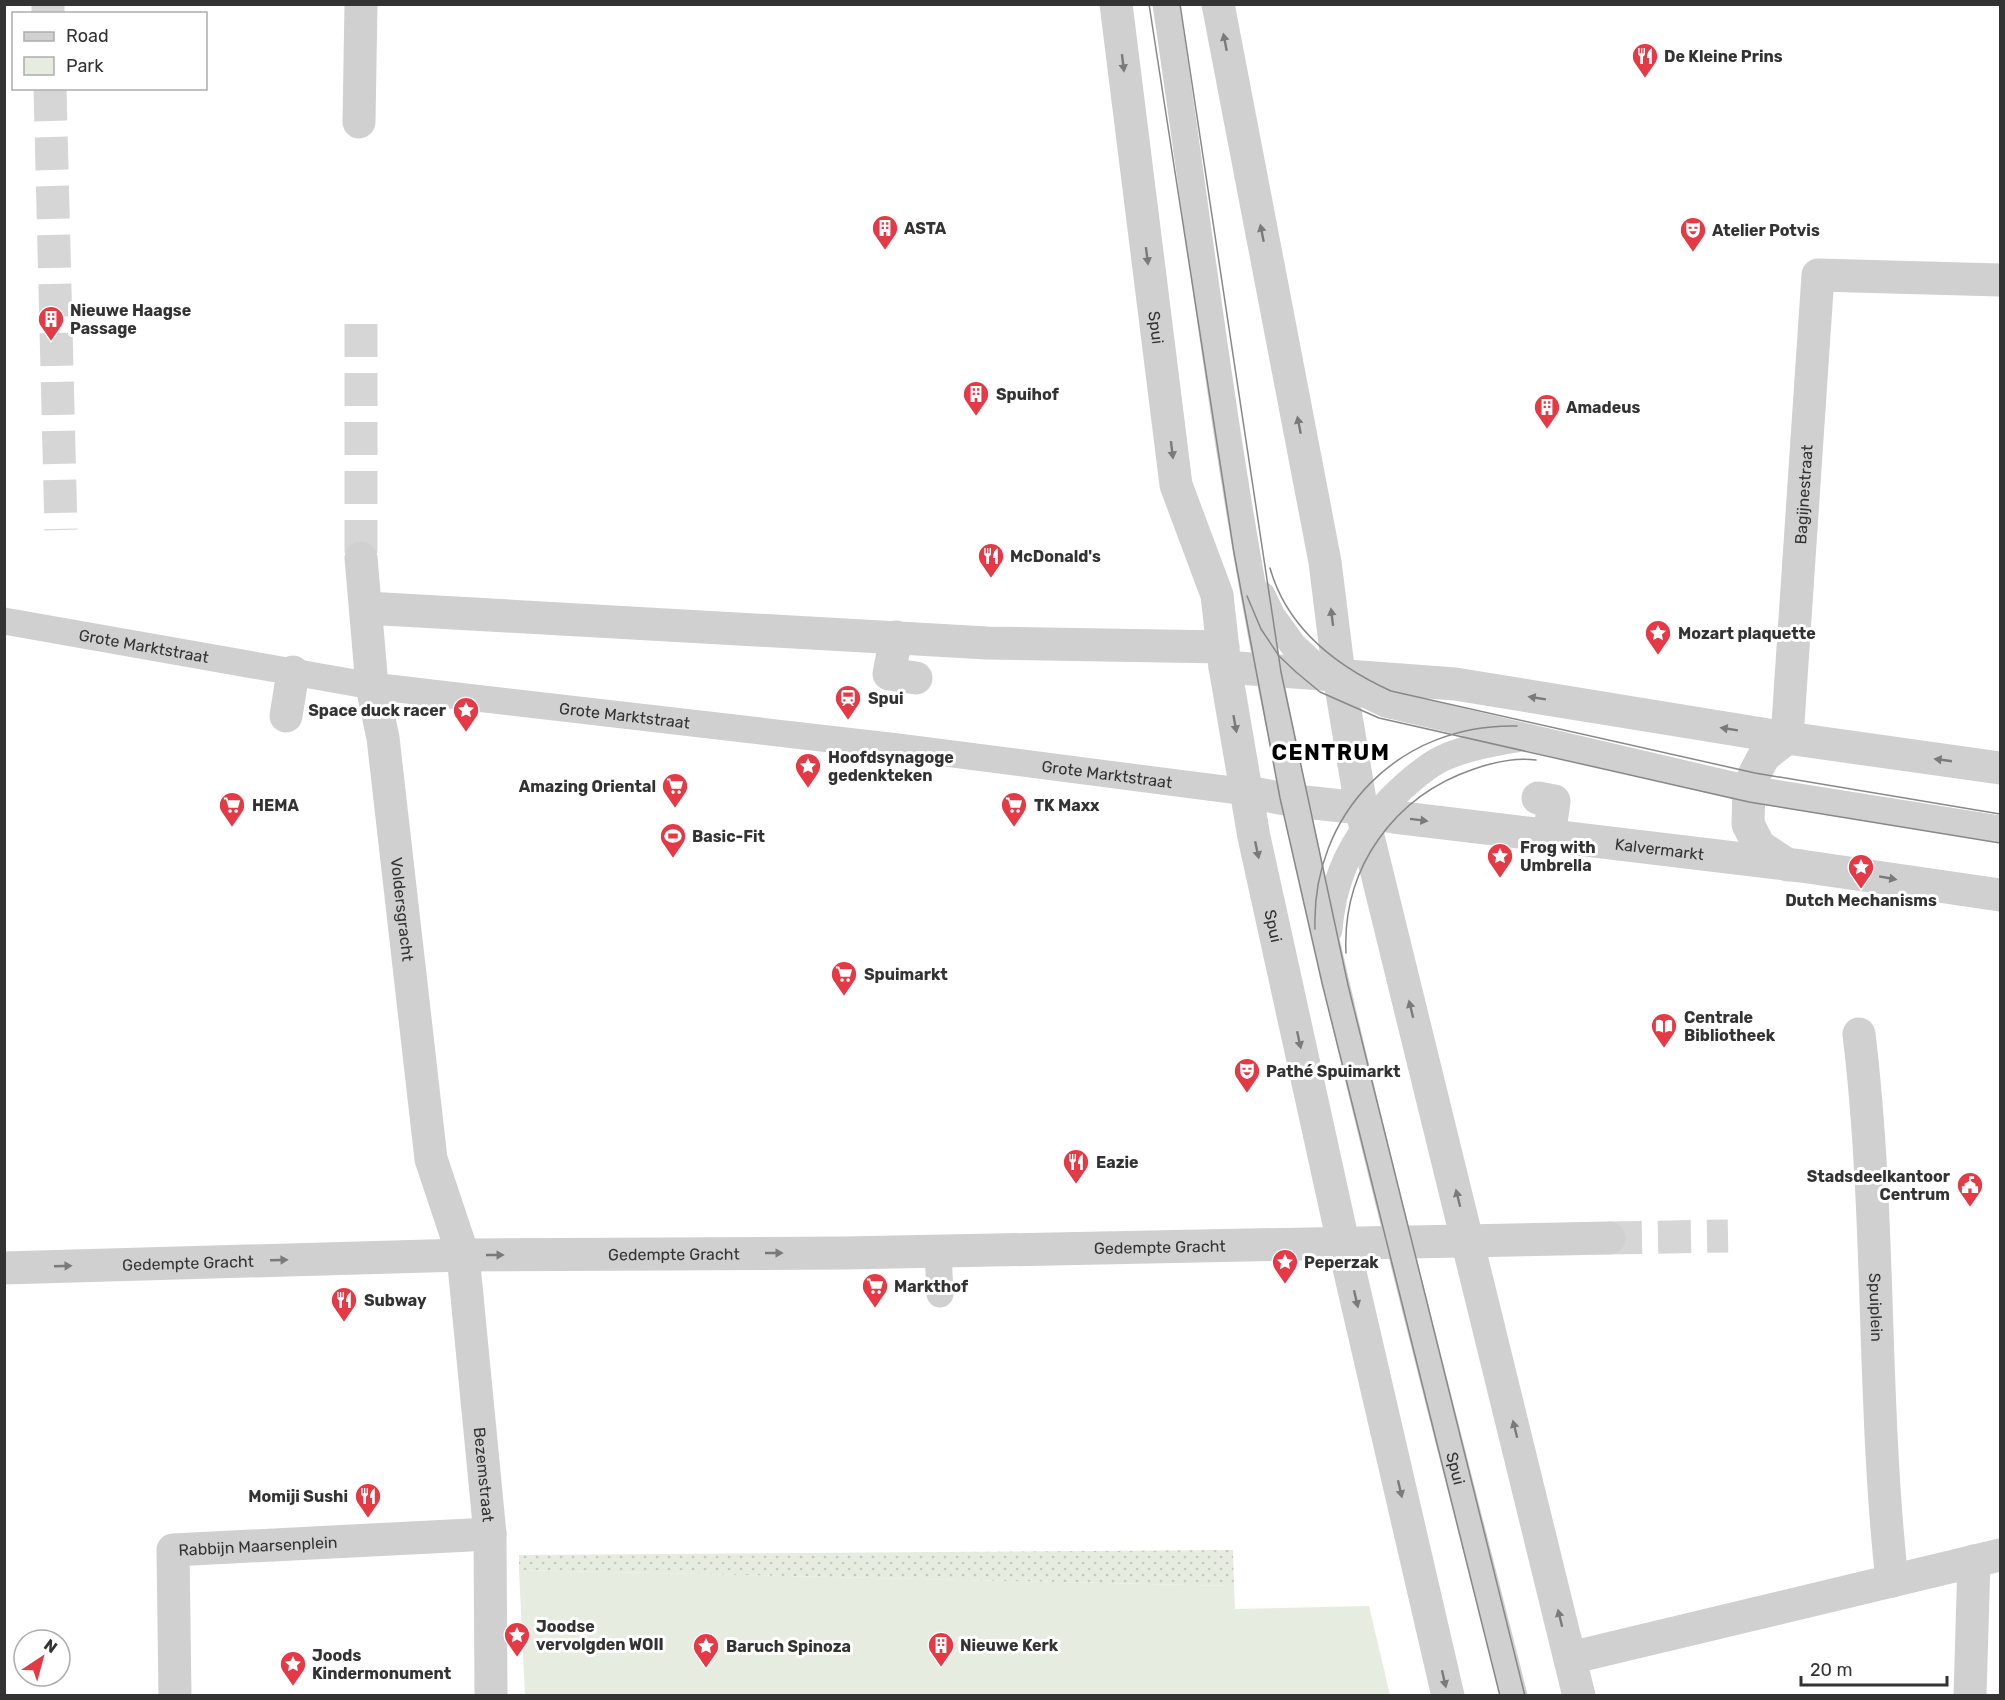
<svg xmlns="http://www.w3.org/2000/svg" width="2005" height="1700" viewBox="0 0 2005 1700" font-family="Rubik,sans-serif">
<defs>
<pattern id="garden-dots" width="8" height="8" patternUnits="userSpaceOnUse" patternTransform="scale(1.5)"><rect width="8" height="8" fill="#e6ecdf"/><path d="M2 2h.1M6 6h.1" fill="none" stroke="#c6cbc0" stroke-width="1.8" stroke-linecap="round"/></pattern>
</defs>
<rect width="100%" height="100%" fill="#fff"/>
<!-- green -->
<path fill="#e6ecdf" d="M519,1570L1234,1586L1235,1609L1369,1606L1390,1695H525Z"/>
<!-- garden -->
<path fill="url(#garden-dots)" d="M1233,1550L1234,1586L519,1570V1555Z"/>
<g fill="none" stroke-linecap="round" stroke-linejoin="round">
<!-- street-tunnel -->
<g stroke="#d6d6d6" stroke-width="33" stroke-dasharray="33 16" stroke-linecap="butt">
<path d="M48,4V14"/>
<path d="M50,88L61,530"/>
<path d="M361,324V558"/>
<path d="M1609,1238L1728,1236"/>
</g>
<!-- lane -->
<g stroke="#d0d0d0" stroke-width="27">
<path id="s1" d="M1166,4C1199,227 1225,453 1269,674C1337,1017 1428,1356 1514,1696"/>
<path d="M1262,595L1272,616L1293,645L1324,674L1386,704L1749,789L2000,829"/>
<path id="s2" d="M4,621L372,686L898,747L1247,792"/>
<path d="M1329,930C1334,869 1357,831 1400,790C1412,779 1427,766 1441,759C1464,748 1492,743 1517,739"/>
<path d="M938,1250L940,1294"/>
</g>
<!-- street -->
<g stroke="#d0d0d0" stroke-width="33">
<path id="s3" d="M1116,4L1176,485L1217,595L1225,667L1254,837L1343,1242L1448,1696"/>
<path d="M1218,4L1325,562L1339,675L1362,812L1579,1696"/>
<path d="M359,122L361,4"/>
<path id="s4" d="M361,558L372,686L383,738L431,1159L463,1255L490,1534L491,1696"/>
<path d="M366,608L987,643L1223,647"/>
<path d="M896,637L889,674L916,678"/>
<path d="M1225,667L1455,684L1787,738L2000,768"/>
<path d="M286,716L293,672"/>
<path id="s5" d="M1247,792L1296,801L1351,807L1362,812L1394,817L1801,866L2000,895"/>
<path d="M1538,798L1554,801L1549,837"/>
<path id="s6" d="M1788,865L1759,846L1748,824L1749,789L1755,773L1764,756L1787,738L1818,275L2000,280"/>
<path id="s7" d="M1859,1034C1881,1216 1872,1399 1892,1581"/>
<path id="s8" d="M4,1268L463,1255L845,1253L1609,1238"/>
<path d="M1570,1658L2000,1555"/>
<path id="s9" d="M175,1696L173,1550L490,1534"/>
<path d="M1970,1696L1974,1561"/>
</g>
<!-- tram -->
<g stroke="#888" stroke-width="1.5">
<path d="M1149,4L1234,553L1280,798L1322,983L1500,1696"/>
<path d="M1180,4L1281,672L1348,985L1525,1696"/>
<path d="M1270,568C1287,629 1336,666 1391,691L1755,773L2000,814"/>
<path d="M1247,596L1261,629L1279,656L1296,672L1320,692L1379,718L1749,802L2000,843"/>
<path d="M1315,929C1311,813 1400,723 1517,726"/>
<path d="M1346,953C1342,868 1394,796 1474,769C1494,762 1516,757 1536,760"/>
</g>
</g>
<!-- one-way arrows -->
<defs><path id="oneway-solid" d="M-6-.8H1V-3.2L6.5 0L1 3.2V.8H-6Z" transform="scale(1.5)"/></defs>
<g fill="#7a7a7a">
<use href="#oneway-solid" transform="translate(1225 42) rotate(-101)"/>
<use href="#oneway-solid" transform="translate(1123 63) rotate(83)"/>
<use href="#oneway-solid" transform="translate(1262 233) rotate(-101)"/>
<use href="#oneway-solid" transform="translate(1147 256) rotate(83)"/>
<use href="#oneway-solid" transform="translate(1299 425) rotate(-101)"/>
<use href="#oneway-solid" transform="translate(1172 450) rotate(83)"/>
<use href="#oneway-solid" transform="translate(1332 617) rotate(-97)"/>
<use href="#oneway-solid" transform="translate(1537 698) rotate(-171)"/>
<use href="#oneway-solid" transform="translate(1235 724) rotate(80)"/>
<use href="#oneway-solid" transform="translate(1729 729) rotate(-171)"/>
<use href="#oneway-solid" transform="translate(1943 760) rotate(-172)"/>
<use href="#oneway-solid" transform="translate(1419 820) rotate(7)"/>
<use href="#oneway-solid" transform="translate(1257 850) rotate(78)"/>
<use href="#oneway-solid" transform="translate(1888 878) rotate(10)"/>
<use href="#oneway-solid" transform="translate(1411 1009) rotate(-104)"/>
<use href="#oneway-solid" transform="translate(1299 1040) rotate(78)"/>
<use href="#oneway-solid" transform="translate(1458 1198) rotate(-104)"/>
<use href="#oneway-solid" transform="translate(774 1253)"/>
<use href="#oneway-solid" transform="translate(495 1255)"/>
<use href="#oneway-solid" transform="translate(279 1260) rotate(-2)"/>
<use href="#oneway-solid" transform="translate(63 1266) rotate(-2)"/>
<use href="#oneway-solid" transform="translate(1356 1299) rotate(77)"/>
<use href="#oneway-solid" transform="translate(1515 1429) rotate(-104)"/>
<use href="#oneway-solid" transform="translate(1400 1489) rotate(77)"/>
<use href="#oneway-solid" transform="translate(1560 1618) rotate(-104)"/>
<use href="#oneway-solid" transform="translate(1444 1679) rotate(77)"/>
</g>
<!-- icons -->
<defs>
<g id="restaurant-pin" transform="scale(1.35)"><path d="M0 17L-7.5 6A9.5 9.5 0 1 1 7.5 6Z" fill="#e63946" stroke="#fff"/><path d="M-5-6h1v4h1v-4h1v4h1v-4h1v5L-1.5 .5V6h-2V.5L-5-1ZM5-6V6H3V1.5H1.5Q1.5-4 5-6Z" fill="#fff"/></g>
<g id="building-pin" transform="scale(1.35)"><path d="M0 17L-7.5 6A9.5 9.5 0 1 1 7.5 6Z" fill="#e63946" stroke="#fff"/><path d="M-4-6H4V6H1V3H-1V6H-4ZM-2.5-4.3h1.7v1.8h-1.7ZM.8-4.3h1.7v1.8H.8ZM-2.5-1h1.7V.8h-1.7ZM.8-1h1.7V.8H.8Z" fill="#fff"/></g>
<g id="theatre-pin" transform="scale(1.35)"><path d="M0 17L-7.5 6A9.5 9.5 0 1 1 7.5 6Z" fill="#e63946" stroke="#fff"/><path d="M-5-5.5Q0-4 5-5.5V0Q5 5 0 6Q-5 5-5 0ZM-3.3-2.5H-1v1.5H-3.3ZM1-2.5H3.3v1.5H1ZM-2.8 1Q0 5.5 2.8 1Z" fill="#fff"/></g>
<g id="sight-pin" transform="scale(1.35)"><path d="M0 17L-7.5 6A9.5 9.5 0 1 1 7.5 6Z" fill="#e63946" stroke="#fff"/><path d="M0-6L1.8-2.2L6-1.7L2.9 1.2L3.7 5.4L0 3.3L-3.7 5.4L-2.9 1.2L-6-1.7L-1.8-2.2Z" fill="#fff"/></g>
<g id="station-pin" transform="scale(1.35)"><path d="M0 17L-7.5 6A9.5 9.5 0 1 1 7.5 6Z" fill="#e63946" stroke="#fff"/><path d="M-3-6H3Q5-6 5-4V2Q5 4 3 4L4.5 6H3L1.5 4h-3L-3 6H-4.5L-3 4Q-5 4-5 2V-4Q-5-6-3-6ZM-3.5-4v3h7v-3ZM-3.5 1v1.5H-2V1ZM2 1v1.5H3.5V1Z" fill="#fff"/></g>
<g id="supermarket-pin" transform="scale(1.35)"><path d="M0 17L-7.5 6A9.5 9.5 0 1 1 7.5 6Z" fill="#e63946" stroke="#fff"/><path d="M-6-5.5h2.5l.6 2H6L4.5 2H-2.5L-4.4-4H-6ZM-1.5 3.2a1.3 1.3 0 1 0 .1 0ZM3 3.2a1.3 1.3 0 1 0 .1 0Z" fill="#fff"/></g>
<g id="stadium-pin" transform="scale(1.35)"><path d="M0 17L-7.5 6A9.5 9.5 0 1 1 7.5 6Z" fill="#e63946" stroke="#fff"/><path d="M0-5a6.5 5 0 1 0 0 10a6.5 5 0 1 0 0-10ZM-3.5-1.8h7v3.6h-7Z" fill="#fff"/></g>
<g id="library-pin" transform="scale(1.35)"><path d="M0 17L-7.5 6A9.5 9.5 0 1 1 7.5 6Z" fill="#e63946" stroke="#fff"/><path d="M-6-4Q-3-5.5-.7-3.5V5Q-3 3-6 4ZM6-4Q3-5.5 .7-3.5V5Q3 3 6 4Z" fill="#fff"/></g>
<g id="civic-pin" transform="scale(1.35)"><path d="M0 17L-7.5 6A9.5 9.5 0 1 1 7.5 6Z" fill="#e63946" stroke="#fff"/><path d="M-.6-6.5H3V-4.5H.6V-3L4-1V1h2V6H-6V1h2V-1L-.6-3ZM-1.2 2.5V6h2.4V2.5Z" fill="#fff"/></g>
</defs>
<g fill-rule="evenodd">
<use href="#restaurant-pin" x="1645" y="56"/>
<use href="#building-pin" x="885" y="228"/>
<use href="#theatre-pin" x="1693" y="230"/>
<use href="#building-pin" x="51" y="319"/>
<use href="#building-pin" x="976" y="394"/>
<use href="#building-pin" x="1547" y="407"/>
<use href="#restaurant-pin" x="991" y="556"/>
<use href="#sight-pin" x="1658" y="633"/>
<use href="#station-pin" x="848" y="698"/>
<use href="#sight-pin" x="466" y="710"/>
<use href="#sight-pin" x="808" y="766"/>
<use href="#supermarket-pin" x="675" y="786"/>
<use href="#supermarket-pin" x="232" y="805"/>
<use href="#supermarket-pin" x="1014" y="805"/>
<use href="#stadium-pin" x="673" y="836"/>
<use href="#sight-pin" x="1500" y="856"/>
<use href="#sight-pin" x="1861" y="867"/>
<use href="#supermarket-pin" x="844" y="974"/>
<use href="#library-pin" x="1664" y="1026"/>
<use href="#theatre-pin" x="1247" y="1071"/>
<use href="#restaurant-pin" x="1076" y="1162"/>
<use href="#civic-pin" x="1970" y="1185"/>
<use href="#sight-pin" x="1285" y="1262"/>
<use href="#supermarket-pin" x="875" y="1286"/>
<use href="#restaurant-pin" x="344" y="1300"/>
<use href="#restaurant-pin" x="368" y="1496"/>
<use href="#sight-pin" x="517" y="1635"/>
<use href="#building-pin" x="941" y="1645"/>
<use href="#sight-pin" x="706" y="1646"/>
<use href="#sight-pin" x="293" y="1664"/>
</g>
<g text-anchor="middle" dominant-baseline="central" stroke-width="6" stroke-linejoin="round" paint-order="stroke">
<!-- poi labels -->
<g font-size="16" font-weight="bold" fill="#333" stroke="#fff" text-anchor="start">
<text x="1664" y="56">De Kleine Prins</text>
<text x="904" y="228">ASTA</text>
<text x="1712" y="230">Atelier Potvis</text>
<text x="70" y="310">Nieuwe Haagse<tspan x="70" dy="18">Passage</tspan></text>
<text x="996" y="394">Spuihof</text>
<text x="1566" y="407">Amadeus</text>
<text x="1010" y="556">McDonald's</text>
<text x="1678" y="633">Mozart plaquette</text>
<text x="868" y="698">Spui</text>
<text x="446" y="710" text-anchor="end">Space duck racer</text>
<text x="828" y="757">Hoofdsynagoge<tspan x="828" dy="18">gedenkteken</tspan></text>
<text x="656" y="786" text-anchor="end">Amazing Oriental</text>
<text x="252" y="805">HEMA</text>
<text x="1034" y="805">TK Maxx</text>
<text x="692" y="836">Basic-Fit</text>
<text x="1520" y="847">Frog with<tspan x="1520" dy="18">Umbrella</tspan></text>
<text x="1861" y="900" text-anchor="middle">Dutch Mechanisms</text>
<text x="864" y="974">Spuimarkt</text>
<text x="1684" y="1017">Centrale<tspan x="1684" dy="18">Bibliotheek</tspan></text>
<text x="1266" y="1071">Pathé Spuimarkt</text>
<text x="1096" y="1162">Eazie</text>
<text x="1950" y="1176" text-anchor="end">Stadsdeelkantoor<tspan x="1950" dy="18">Centrum</tspan></text>
<text x="1304" y="1262">Peperzak</text>
<text x="894" y="1286">Markthof</text>
<text x="364" y="1300">Subway</text>
<text x="348" y="1496" text-anchor="end">Momiji Sushi</text>
<text x="536" y="1626">Joodse<tspan x="536" dy="18">vervolgden WOII</tspan></text>
<text x="960" y="1645">Nieuwe Kerk</text>
<text x="726" y="1646">Baruch Spinoza</text>
<text x="312" y="1655">Joods<tspan x="312" dy="18">Kindermonument</tspan></text>
</g>
<!-- street labels -->
<g font-size="16" fill="#333" stroke="#fff">
<text stroke="none"><textPath href="#s3" startOffset="326">Spui</textPath></text>
<text stroke="none"><textPath href="#s6" startOffset="404">Bagijnestraat</textPath></text>
<text stroke="none"><textPath href="#s2" startOffset="142">Grote Marktstraat</textPath></text>
<text stroke="none"><textPath href="#s2" startOffset="628">Grote Marktstraat</textPath></text>
<text stroke="none"><textPath href="#s2" startOffset="1114">Grote Marktstraat</textPath></text>
<text stroke="none"><textPath href="#s5" startOffset="417">Kalvermarkt</textPath></text>
<text stroke="none"><textPath href="#s4" startOffset="354">Voldersgracht</textPath></text>
<text stroke="none"><textPath href="#s3" startOffset="938">Spui</textPath></text>
<text stroke="none"><textPath href="#s8" startOffset="1156">Gedempte Gracht</textPath></text>
<text stroke="none"><textPath href="#s8" startOffset="670">Gedempte Gracht</textPath></text>
<text stroke="none"><textPath href="#s8" startOffset="184">Gedempte Gracht</textPath></text>
<text stroke="none"><textPath href="#s7" startOffset="274">Spuiplein</textPath></text>
<text stroke="none"><textPath href="#s1" startOffset="1494">Spui</textPath></text>
<text stroke="none"><textPath href="#s4" startOffset="927">Bezemstraat</textPath></text>
<text stroke="none"><textPath href="#s9" startOffset="231">Rabbijn Maarsenplein</textPath></text>
</g>
<!-- district labels -->
<g font-size="22" font-weight="bold" letter-spacing="1.5" fill="#000" stroke="#fff">
<text x="1331" y="752">CENTRUM</text>
</g>
</g>
<!-- border -->
<rect width="2005" height="1700" fill="none" stroke="#333333" stroke-width="12"/>
<!-- legend -->
<rect x="12" y="12" width="195" height="78" fill="#ffffff" stroke="#adadad" stroke-width="1.5"/>
<rect x="24" y="32" width="30" height="9" fill="#d0d0d0" stroke="#adadad" stroke-width="1.5"/>
<text x="66" y="42" font-size="18" fill="#333333">Road</text>
<rect x="24" y="57" width="30" height="18" fill="#e6ecdf" stroke="#adadad" stroke-width="1.5"/>
<text x="66" y="72" font-size="18" fill="#333333">Park</text>
<!-- north arrow -->
<g transform="translate(42 1658) rotate(36)"><circle r="28" fill="#ffffff" stroke="#adadad" stroke-width="1.5"/>
<path d="M0-4.5L10 22L0 15L-10 22Z" fill="#e63946"/>
<text y="-9" font-size="16" font-weight="bold" text-anchor="middle" fill="#333333">N</text>
</g>
<!-- scale -->
<path d="M1801 1676v9h146v-9" fill="none" stroke="#333333" stroke-width="3"/>
<text x="1810" y="1676" font-size="18" fill="#333333" stroke="#ffffff" stroke-width="4.5" paint-order="stroke">20 m</text>
</svg>
